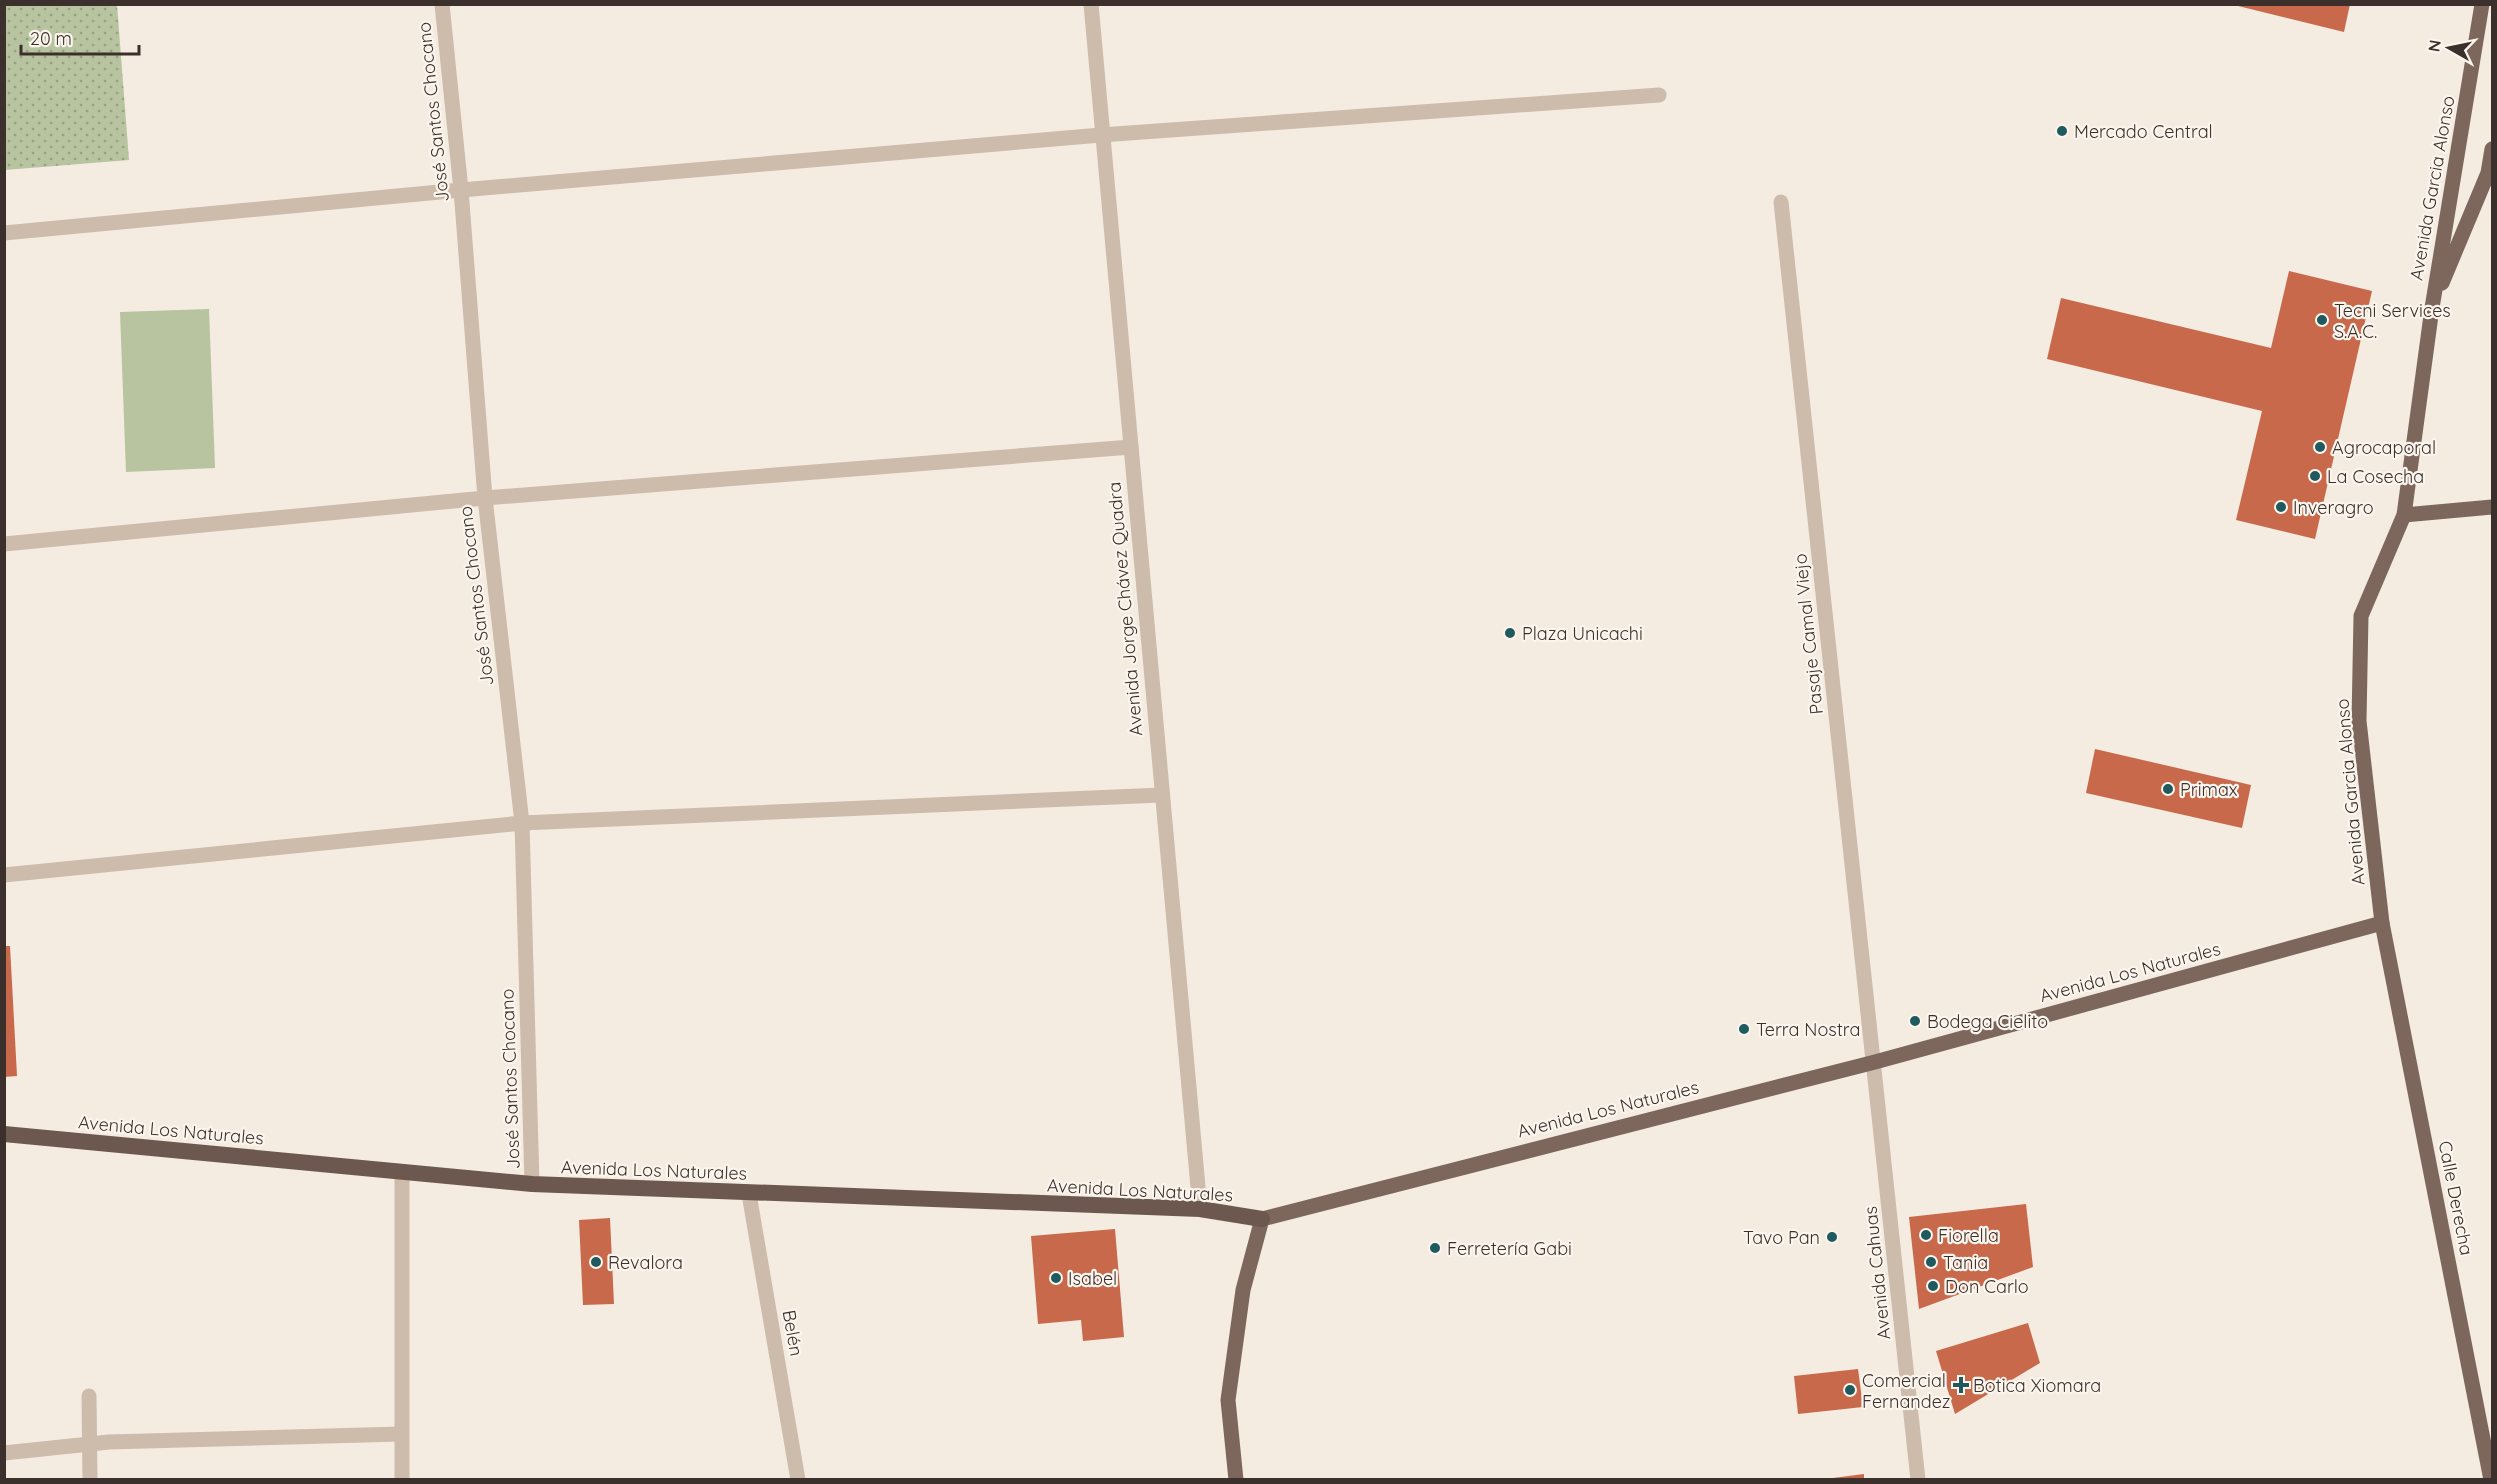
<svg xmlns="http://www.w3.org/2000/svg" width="2497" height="1484" viewBox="0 0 2497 1484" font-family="Quicksand,sans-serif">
<defs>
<pattern id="park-dots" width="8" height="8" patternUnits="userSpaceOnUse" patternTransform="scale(1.5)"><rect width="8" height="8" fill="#b8c4a0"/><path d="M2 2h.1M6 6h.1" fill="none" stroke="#97a083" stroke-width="1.8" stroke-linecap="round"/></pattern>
</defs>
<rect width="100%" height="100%" fill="#f4ebe1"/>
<!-- park -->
<path fill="url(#park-dots)" d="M5,4L117,5L129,160L5,170Z"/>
<!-- garden -->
<path fill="#b8c4a0" d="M209,309L215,468L126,472L120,312Z"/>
<!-- building -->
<g fill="#c8694b">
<path d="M2230,4H2350L2344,32Z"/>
<path d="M2289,271L2372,291L2315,539L2236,520L2262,411L2047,359L2061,298L2271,348Z"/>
<path d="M2095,749L2251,785L2242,828L2086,793Z"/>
<path d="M4,946H10L17,1076L4,1077Z"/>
<path d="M2026,1204L2033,1267L1919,1309L1909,1217Z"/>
<path d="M610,1218L614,1304L583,1305L579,1220Z"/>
<path d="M1115,1229L1124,1337L1083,1341L1081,1320L1038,1324L1031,1236Z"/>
<path d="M2028,1323L2040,1363L1955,1414L1936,1351Z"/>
<path d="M1858,1369L1863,1407L1798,1414L1794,1376Z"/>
<path d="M1864,1474V1480H1833V1478Z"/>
</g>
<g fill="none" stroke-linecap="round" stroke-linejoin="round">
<!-- pedestrian -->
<g stroke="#cdbbac" stroke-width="15">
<path d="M749,1194L798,1480"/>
<path d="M402,1480V1172"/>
</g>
<!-- minor -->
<g stroke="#cdbbac" stroke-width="15">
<path d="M442,4L461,190L485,498L522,823L532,1184"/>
<path d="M1091,4L1200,1209"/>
<path d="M1781,202L1918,1480"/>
<path d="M4,233L461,190L1101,135L1659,95"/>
<path d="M4,544L485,498L1131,447"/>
<path d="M4,875L522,823L1161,795"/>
<path d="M89,1396L90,1480"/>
<path d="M4,1453L109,1442L401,1434"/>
</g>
<!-- primary -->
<g stroke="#7d675c" stroke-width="15">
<path d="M2482,4L2432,308L2404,515L2361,616L2359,721L2382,923L2491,1480"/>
<path d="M2442,283L2488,173L2492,149"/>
<path d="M2404,515L2492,507"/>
<path d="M1236,1480L1228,1400L1243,1290L1262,1219L1875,1062L2382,923"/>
</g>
<!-- trunk -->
<path stroke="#6c584f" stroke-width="16" d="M4,1134L532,1184L1200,1209L1262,1219"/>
</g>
<!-- markers -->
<g fill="#1f5a5e" stroke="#fbf5ee" stroke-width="2">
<circle cx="2062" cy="131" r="6"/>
<circle cx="2322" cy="320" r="6"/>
<circle cx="2320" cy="447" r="6"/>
<circle cx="2315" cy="476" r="6"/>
<circle cx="2281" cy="507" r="6"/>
<circle cx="1510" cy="633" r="6"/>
<circle cx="2168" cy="789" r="6"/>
<circle cx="1915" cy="1021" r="6"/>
<circle cx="1744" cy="1029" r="6"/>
<circle cx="1926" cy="1235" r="6"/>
<circle cx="1832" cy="1237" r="6"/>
<circle cx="1435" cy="1248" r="6"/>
<circle cx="596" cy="1262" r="6"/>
<circle cx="1931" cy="1262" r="6"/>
<circle cx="1056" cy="1278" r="6"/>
<circle cx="1933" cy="1286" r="6"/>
<path d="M1958 1376h6v6h6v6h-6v6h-6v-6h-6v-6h6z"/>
<circle cx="1850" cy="1390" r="6"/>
</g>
<g text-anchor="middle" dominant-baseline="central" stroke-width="4.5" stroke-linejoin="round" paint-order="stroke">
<!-- street labels -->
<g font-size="18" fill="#3b302b" stroke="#fbf5ee">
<text transform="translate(433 112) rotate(-96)">José Santos Chocano</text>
<text transform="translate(2432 188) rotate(-80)">Avenida Garcia Alonso</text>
<text transform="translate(476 596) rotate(-97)">José Santos Chocano</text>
<text transform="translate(1125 609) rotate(-95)">Avenida Jorge Chávez Quadra</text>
<text transform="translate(1808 634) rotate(-96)">Pasaje Camal Viejo</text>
<text transform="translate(2350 792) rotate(-95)">Avenida Garcia Alonso</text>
<text transform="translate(2130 972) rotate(-15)">Avenida Los Naturales</text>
<text transform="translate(510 1079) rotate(-92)">José Santos Chocano</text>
<text transform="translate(1608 1109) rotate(-14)">Avenida Los Naturales</text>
<text transform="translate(171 1130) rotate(5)">Avenida Los Naturales</text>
<text transform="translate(654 1170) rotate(2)">Avenida Los Naturales</text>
<text transform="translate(1140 1190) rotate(3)">Avenida Los Naturales</text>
<text transform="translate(2456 1198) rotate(79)">Calle Derecha</text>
<text transform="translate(1877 1273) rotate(-96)">Avenida Cahuas</text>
<text transform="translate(793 1333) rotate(80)">Belén</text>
</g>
<!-- poi labels -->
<g font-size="18" fill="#3b302b" stroke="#fbf5ee" text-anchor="start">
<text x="2074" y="131">Mercado Central</text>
<text x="2334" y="310">Tecni Services<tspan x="2334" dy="21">S.A.C.</tspan></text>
<text x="2332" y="447">Agrocaporal</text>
<text x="2327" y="476">La Cosecha</text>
<text x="2293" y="507">Inveragro</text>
<text x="1522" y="633">Plaza Unicachi</text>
<text x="2180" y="789">Primax</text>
<text x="1927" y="1021">Bodega Cielito</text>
<text x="1756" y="1029">Terra Nostra</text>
<text x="1938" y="1235">Fiorella</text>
<text x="1820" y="1237" text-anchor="end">Tavo Pan</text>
<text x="1447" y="1248">Ferretería Gabi</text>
<text x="608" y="1262">Revalora</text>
<text x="1943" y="1262">Tania</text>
<text x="1068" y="1278">Isabel</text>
<text x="1945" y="1286">Don Carlo</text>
<text x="1862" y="1380">Comercial<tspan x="1862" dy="21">Fernandez</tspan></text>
<text x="1973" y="1385">Botica Xiomara</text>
</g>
</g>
<!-- border -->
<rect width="2497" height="1484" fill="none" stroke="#3b302b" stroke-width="12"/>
<!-- north arrow -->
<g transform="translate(2449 48) rotate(279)" stroke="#fbf5ee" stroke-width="4.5" paint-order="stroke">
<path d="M0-4.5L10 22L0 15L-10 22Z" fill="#3b302b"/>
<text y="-9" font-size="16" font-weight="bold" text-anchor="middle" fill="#3b302b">N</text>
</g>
<!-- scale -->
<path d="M21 45v9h118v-9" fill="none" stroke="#3b302b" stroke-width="3"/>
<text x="30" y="45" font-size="18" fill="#3b302b" stroke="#fbf5ee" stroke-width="4.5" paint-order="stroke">20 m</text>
</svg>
